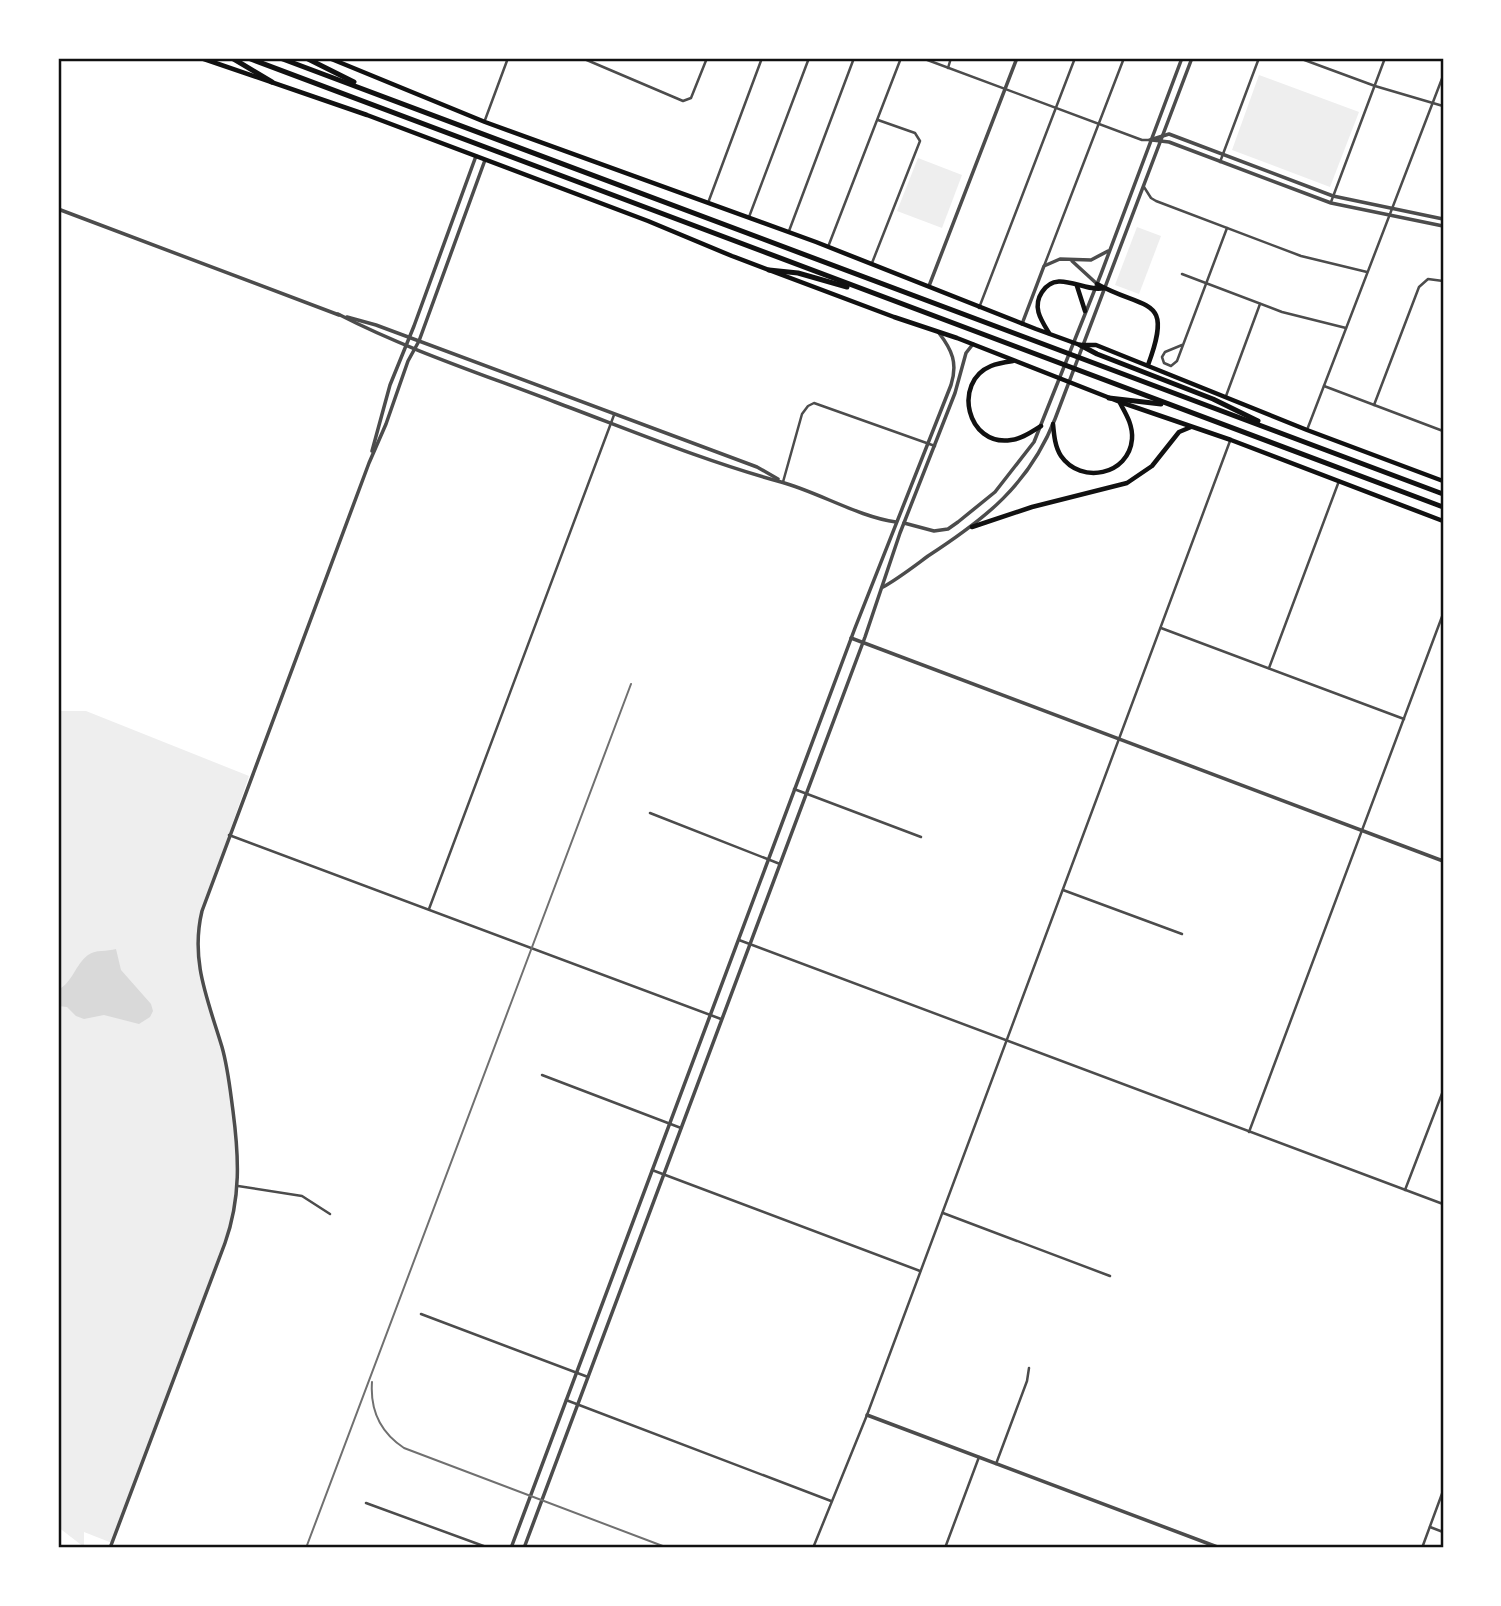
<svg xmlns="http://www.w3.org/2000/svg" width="1501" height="1606" viewBox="0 0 1501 1606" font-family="'IBM Plex Sans',sans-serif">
<rect width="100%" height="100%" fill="#fff"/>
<!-- green -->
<g fill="#eee">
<path d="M1259,75L1359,112L1330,187L1232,150Z"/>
<path d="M918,158L962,175L942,228L897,211Z"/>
<path d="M1137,227L1161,236L1139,294L1115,285Z"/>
<path d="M58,711H86L249,776L202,911L199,927V962L226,1065L238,1157L233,1216L112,1543L84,1532V1547L58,1527Z"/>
</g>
<!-- water -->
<path fill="#d9d9d9" d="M116,949L121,970L151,1004L153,1011L150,1017L139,1024L104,1015L84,1019L76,1016L67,1007L58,1006V990C73,982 75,965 88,955C96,949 107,952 116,949Z"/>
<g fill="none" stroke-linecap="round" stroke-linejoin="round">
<!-- minor -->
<g stroke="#4c4c4c" stroke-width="2.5">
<path d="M582,58L683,101L691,98L707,58"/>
<path d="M922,58L1142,140H1149"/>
<path d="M1299,58L1375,86L1443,106"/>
<path d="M58,59V58"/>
<path d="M948,68L951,58"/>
<path d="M485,120L508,58"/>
<path d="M1220,162L1259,58"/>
<path d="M1144,187L1151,198L1156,201L1301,256L1367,272"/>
<path d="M1331,202L1385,58"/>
<path d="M708,203L762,58"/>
<path d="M749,217L809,58"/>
<path d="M789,231L854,58"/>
<path d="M828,247L901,58"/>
<path d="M872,263L920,141L915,133L878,120"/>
<path d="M1044,266L1124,58"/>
<path d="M1182,274L1282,312L1346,328"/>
<path d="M979,308L1075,58"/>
<path d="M1182,345L1165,352L1162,357L1164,363L1171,366L1177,361L1227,228"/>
<path d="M1324,386L1443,431"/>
<path d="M1226,396L1260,304"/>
<path d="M1374,405L1419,287L1428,279L1443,281"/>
<path d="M1307,430L1443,76"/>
<path d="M783,482L802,414L808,406L814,403L935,446"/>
<path d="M1161,628L1404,719"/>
<path d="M1269,668L1339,481"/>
<path d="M794,789L921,837"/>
<path d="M650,813L780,864"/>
<path d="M229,835L721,1019"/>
<path d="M1063,890L1182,934"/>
<path d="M429,909L614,415"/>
<path d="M739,940L1443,1204"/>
<path d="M542,1075L681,1128"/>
<path d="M1249,1132L1443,614"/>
<path d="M652,1170L920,1271"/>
<path d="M238,1186L302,1196L330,1214"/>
<path d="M1405,1190L1443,1091"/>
<path d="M943,1213L1110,1276"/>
<path d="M421,1314L588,1377"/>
<path d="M566,1400L831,1501"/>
<path d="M996,1464L1027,1381L1029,1368"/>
<path d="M366,1503L489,1548"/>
<path d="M1430,1527L1443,1532"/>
<path d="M813,1548L867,1415L1230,441"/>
<path d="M945,1548L979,1457"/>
<path d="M1422,1548L1443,1491"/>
</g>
<!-- tertiary -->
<g stroke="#4c4c4c" stroke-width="3.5">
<path d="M1150,140L1169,134L1333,196L1443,219"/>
<path d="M1152,140L1169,142L1331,203L1443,226"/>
<path d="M58,209L339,315"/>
<path d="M1072,261L1096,283"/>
<path d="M929,286L1017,58"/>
<path d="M338,314C408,350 482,374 555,402C630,430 704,461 781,482C818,492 859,517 896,522"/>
<path d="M347,317L376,325L757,467L778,479"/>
<path d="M1022,324L1044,266L1060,259L1091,260L1108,251"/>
<path d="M372,451L390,385L414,326L476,156"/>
<path d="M904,523L934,531L948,529L958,522L995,492L1034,442L1101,274L1182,58"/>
<path d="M883,587C899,578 913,567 928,556C985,519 1029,485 1055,419L1192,58"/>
<path d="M851,638L1443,861"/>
<path d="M867,1415L1220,1548"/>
<path d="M110,1548L225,1243C241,1198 239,1157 233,1111C230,1089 228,1068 222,1047C208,1000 190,961 202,911L369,463L386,424L408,361L419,341L485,160"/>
<path d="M511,1548L855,628L951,385C958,363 952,350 939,333"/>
<path d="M524,1548L865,637L900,533L955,393L966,353L973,344"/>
</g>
<!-- secondary -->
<g stroke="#111" stroke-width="4.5">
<path d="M201,58L367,115L648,221L732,256L894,317L957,338L1120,402L1231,440L1443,521"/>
<path d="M329,58L485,122L816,242L1036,329L1080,345H1096L1307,430L1443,481"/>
<path d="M1097,284C1146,311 1174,295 1148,365"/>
<path d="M1077,286L1085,311"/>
<path d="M1049,333C1041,320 1032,307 1042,292C1057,268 1084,293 1104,288"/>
<path d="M1013,361C1006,362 998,363 991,366C952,382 967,447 1011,440C1022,439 1031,432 1041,426"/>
<path d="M1053,424C1054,435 1055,447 1061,456C1081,485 1129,475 1132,439C1133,425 1126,414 1120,403"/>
<path d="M972,527L1032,507L1127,483L1152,466L1179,432L1191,427"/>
</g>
<!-- motorway -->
<g stroke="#111" stroke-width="5">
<path d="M232,58L272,82"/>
<path d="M248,58L1443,507"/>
<path d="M280,58L1443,494"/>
<path d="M306,58L354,82"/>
<path d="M769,270L798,273L847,287"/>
<path d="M1080,345L1097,354L1213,399L1258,421"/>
<path d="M1109,398L1161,404"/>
</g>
<!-- rail -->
<g stroke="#707070" stroke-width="2">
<path d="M372,1382C370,1410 381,1433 404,1448L668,1548"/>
<path d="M306,1548L631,684"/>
</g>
</g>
<!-- border -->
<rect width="1501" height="1606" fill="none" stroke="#ffffff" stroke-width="119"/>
<rect x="60" y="60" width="1382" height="1486" fill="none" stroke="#111" stroke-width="2.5"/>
</svg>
